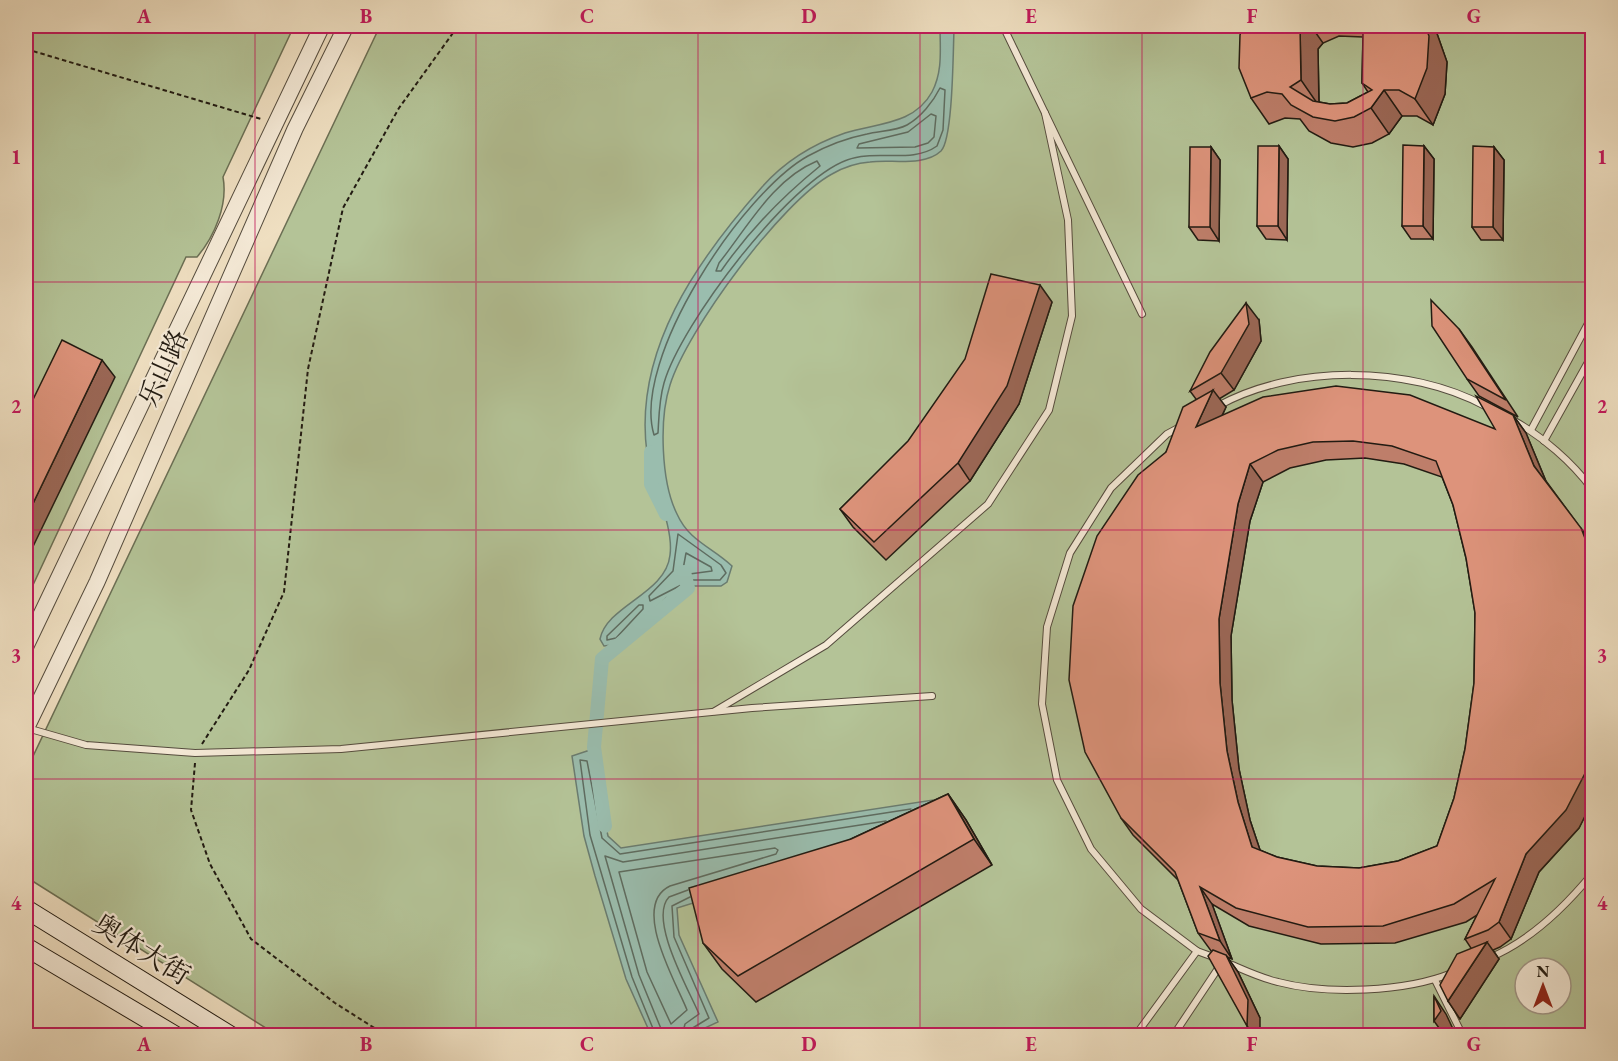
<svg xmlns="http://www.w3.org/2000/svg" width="1618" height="1061" viewBox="0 0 1618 1061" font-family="'EB Garamond','Noto Serif SC',serif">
<rect width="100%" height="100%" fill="#efdfc1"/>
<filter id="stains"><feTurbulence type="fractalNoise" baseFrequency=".00333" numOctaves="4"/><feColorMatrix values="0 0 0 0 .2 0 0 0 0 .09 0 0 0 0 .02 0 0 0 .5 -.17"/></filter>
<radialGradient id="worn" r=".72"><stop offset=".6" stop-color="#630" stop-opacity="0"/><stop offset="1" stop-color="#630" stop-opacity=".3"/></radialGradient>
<!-- green -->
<g fill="#b4c397" stroke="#6b6f54" stroke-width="1.5" fill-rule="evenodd">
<path d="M26,26H294L223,177C228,204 215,236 197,257H186L26,600Z"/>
<path d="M380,26H1592V1035H277L26,877V771ZM1525,968H1561V1004H1525Z"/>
</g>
<!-- water -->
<g fill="#9abdae" stroke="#6a7c70" stroke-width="1.5">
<path d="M940,26H954V30C953,52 953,139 941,151C924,167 891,159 870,162C856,163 844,167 832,174C782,201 687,330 670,385C659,419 661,482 677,514C689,541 712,547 732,566L727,582L721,586H693L666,598L619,644L604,646L600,639C607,605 666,594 670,555C674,526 652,484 647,453C633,351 697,260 762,187C784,162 813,144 845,133C876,123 914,125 932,92C943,71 940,49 940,26Z"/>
<path d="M590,750L608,836L621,848L933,800L944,825L677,908L679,935L718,1022L690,1035H651L626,979L595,876L584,836L572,756Z"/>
</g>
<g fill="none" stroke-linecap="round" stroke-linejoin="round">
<!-- shore -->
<g stroke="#5e6c60" stroke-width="1.5">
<path d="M940,88L945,90L943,130L937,146C912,164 875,149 847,160C789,181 681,324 664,383C659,400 659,416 658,433L654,435C631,359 743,192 808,156C826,146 847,138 867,134C879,131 896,131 907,125C921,117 933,102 940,88Z"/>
<path d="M931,114L936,116L934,137L928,143L915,147L857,148L859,144L908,132Z"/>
<path d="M817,161L820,166C783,196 748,232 721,271H716L719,263C747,228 773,179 817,161Z"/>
<path d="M678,534L721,565L726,573L720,580H691L650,601L649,596L673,571Z"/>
<path d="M686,553L711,567L712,571L682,575Z"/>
<path d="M639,605H643V609L616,638L607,640V636Z"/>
<path d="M775,848L778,850L776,854L670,886C630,905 676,982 687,1010L671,1024L647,972L619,872Z"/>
<path d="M656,1036L632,977L590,835L580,760L587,761L602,838L620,854L911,809"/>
<path d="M664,1036L639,975L605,856L623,862L886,821"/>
<path d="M682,1036L685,1024L699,1014C689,990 648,919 669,897L688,890"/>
<path d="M689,1036L691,1029L709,1018L674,937L672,906L690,897"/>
</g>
<!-- canal -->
<g stroke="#9abdae" stroke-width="14">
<path d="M651,452V484L666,514"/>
<path d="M605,826L594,747L602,659L688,588L684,572"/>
</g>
<!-- service casing -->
<g stroke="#554c3e" stroke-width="8">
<g id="service">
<path d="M1003,26L1142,314"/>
<path d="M1218,406C1294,364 1409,365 1485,406"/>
<path d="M1513,420C1543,437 1572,462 1592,489"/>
<path d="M1180,427L1167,434L1111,488L1070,553L1047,627L1042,704L1057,780L1091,849L1141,909L1197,951L1216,958"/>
<path d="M1531,430L1592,316"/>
<path d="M1544,441L1592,355"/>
<path d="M715,711L826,645L988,504L1049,410L1072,316L1068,220L1045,113"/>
<path d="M27,728L86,745L195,753L341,749L752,708L932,696"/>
<path d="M1489,958C1530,941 1564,908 1592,874"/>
<path d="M1225,962C1242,969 1260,978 1278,982C1327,995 1405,992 1452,973"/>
<path d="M1435,980L1463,1036"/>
<path d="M1135,1036L1197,951"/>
<path d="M1173,1036L1221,964"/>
</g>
</g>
<!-- tertiary casing -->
<g stroke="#554c3e" stroke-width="17">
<g id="tertiary">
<path d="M26,646L322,26"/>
<path d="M26,729L97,582L295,129L346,26"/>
</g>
</g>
<!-- secondary casing -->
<g stroke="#221b12" stroke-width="20">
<g id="secondary">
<path d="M26,909L231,1036"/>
<path d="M26,947L176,1036"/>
</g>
</g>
<!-- path -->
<g stroke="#221b12" stroke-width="2" stroke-dasharray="4.5 3" stroke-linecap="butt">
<path d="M26,49L261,119"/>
<path d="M202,744L249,670L284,592L308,369L343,208L399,108L458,26"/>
<path d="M195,763L191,810L210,864L251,939L335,1003L387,1036"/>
</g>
<!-- service -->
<use href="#service" stroke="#f5ead7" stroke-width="6"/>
<!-- tertiary -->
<use href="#tertiary" stroke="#f5ead7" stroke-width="15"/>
<!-- secondary -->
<use href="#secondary" stroke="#f5ead7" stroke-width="18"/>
</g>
<!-- wall -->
<g fill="#be7e6a" stroke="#221b12" stroke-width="1.5" fill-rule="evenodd">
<path d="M1243,26H1433L1435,28L1447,62L1445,94L1433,125L1417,116H1402L1389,134L1372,143L1353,147L1331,143L1309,131L1300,119L1285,118L1269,124L1251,98ZM1339,36L1363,37L1362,83L1368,92L1347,103L1330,104L1319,102L1318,49L1323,43Z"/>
<path d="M1279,146L1288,159L1287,240L1266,239L1257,226Z"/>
<path d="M1424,146L1434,159L1433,239H1411L1402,226Z"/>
<path d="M1211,147L1220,160L1219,241L1198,240L1189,227Z"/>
<path d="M1494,147L1504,160L1503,240H1481L1472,227Z"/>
<path d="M1052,302L1019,404L970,481L886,560L853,527L840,509Z"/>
<path d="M1259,320L1261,341L1234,390L1219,399L1226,407L1222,416L1495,429L1513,415L1526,433L1546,481L1593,545V800L1579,828L1539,872L1511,939L1500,947L1493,950L1499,959L1460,1019L1448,1001L1471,948L1465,939L1477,915L1466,922L1395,943L1321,944L1249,926L1212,904L1232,959L1227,957L1238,972L1260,1018L1198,933L1178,880L1133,835L1121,818L1166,452L1196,399L1190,391ZM1365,458L1404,464L1442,477L1453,505L1466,558L1475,613L1474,683L1465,749L1454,798L1437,846L1398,861L1359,868L1317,866L1277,857L1260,850L1250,820L1239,769L1232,700L1231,636L1250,521L1263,482L1290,468L1326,460Z"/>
<path d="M1459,329L1472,347L1518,417L1479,396L1467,379Z"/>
<path d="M948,794L966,820L992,865L756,1002L722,969L703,943L851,839Z"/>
</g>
<!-- shaded-wall -->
<g fill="#9b6756" stroke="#221b12" stroke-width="1.5">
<path d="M1300,26H1311L1323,43L1318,49L1319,106L1301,80Z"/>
<path d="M1425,26H1433L1435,28L1447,62L1445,94L1433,125L1415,99Z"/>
<path d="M1384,90L1402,116L1389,134L1371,108Z"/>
<path d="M1279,146L1288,159L1287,240L1278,226Z"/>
<path d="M1424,146L1434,159L1433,239L1423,226Z"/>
<path d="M1211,147L1220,160L1219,241L1210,227Z"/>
<path d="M1494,147L1504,160L1503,240L1493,227Z"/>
<path d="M1040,285L1052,302L1019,404L970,481L958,463Z"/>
<path d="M1246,303L1259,320L1261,341L1234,390L1221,373Z"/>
<path d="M102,360L115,377L26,561V518Z"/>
<path d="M1213,390L1226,407L1208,445L1196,427Z"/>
<path d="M1513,415L1526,433L1547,484L1534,466Z"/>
<path d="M1250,464L1263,482L1250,521L1231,636L1232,700L1239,769L1250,820L1265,865L1252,847L1238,802L1227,751L1220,683L1219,619L1238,504Z"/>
<path d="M1581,528L1593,545V559Z"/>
<path d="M1593,758V800L1579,828L1539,872L1511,939L1499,922L1526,854Z"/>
<path d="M948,794L966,820L992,865L974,839Z"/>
<path d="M1200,887L1212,904L1232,959L1220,941Z"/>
<path d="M1487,942L1499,959L1460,1019L1448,1001Z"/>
<path d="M1226,955L1238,972L1260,1018V1035H1254L1247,1026Z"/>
<path d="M1434,996L1446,1014L1453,1029L1448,1035H1444L1434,1021Z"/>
</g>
<!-- building -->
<g fill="#dd937b" stroke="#221b12" stroke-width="1.5" fill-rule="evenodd">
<path d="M1243,26H1300L1301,80L1290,87L1313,101L1330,104L1347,103L1372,90L1362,83L1363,32L1368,29L1366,26H1425L1429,36L1427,68L1415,99L1399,90H1384L1371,108L1354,117L1335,121L1313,117L1291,105L1282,94L1267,92L1251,98L1239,68L1240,35Z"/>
<path d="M1403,145L1424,146L1423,226H1402Z"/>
<path d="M1258,146H1279L1278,226H1257Z"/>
<path d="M1473,146L1494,147L1493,227H1472Z"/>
<path d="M1190,147H1211L1210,227H1189Z"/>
<path d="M991,274L1040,285L1007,386L958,463L874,542L840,509L908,441L965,359Z"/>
<path d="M1431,300L1459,329L1506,400L1467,379L1432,326Z"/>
<path d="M1246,303L1249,324L1221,373L1190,391L1210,352Z"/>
<path d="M62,340L102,360L26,518V414Z"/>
<path d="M1336,386L1410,395L1495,429L1476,396L1513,415L1534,466L1581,528L1593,559V758L1566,810L1526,854L1499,922L1488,930L1465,939L1495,879L1454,904L1383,926L1308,927L1236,908L1200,887L1220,941L1198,933L1175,872L1121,818L1085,752L1069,680L1073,606L1097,536L1138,475L1166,452L1183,407L1213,390L1196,427L1263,397ZM1353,441L1392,446L1436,461L1453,505L1466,558L1475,613L1474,683L1465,749L1454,798L1437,846L1398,861L1359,868L1317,866L1277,857L1252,847L1238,802L1227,751L1220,683L1219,619L1238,504L1250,464L1278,450L1313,442Z"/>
<path d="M948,794L974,839L738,976L703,943L689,888L851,839Z"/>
<path d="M1487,942L1448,1001L1440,985L1457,954Z"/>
<path d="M1213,950L1226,955L1248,1000L1247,1026L1208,956Z"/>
<path d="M1434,996L1441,1011L1434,1021Z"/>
</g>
<!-- grid -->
<path fill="none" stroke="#c2185b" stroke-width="1.5" stroke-opacity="0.55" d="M255,26V1036M476,26V1036M698,26V1036M920,26V1036M1142,26V1036M1363,26V1036M26,282H1592M26,530H1592M26,779H1592"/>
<g text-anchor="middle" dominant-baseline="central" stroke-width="4.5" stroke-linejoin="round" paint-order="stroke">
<!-- street labels -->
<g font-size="27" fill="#221b12" stroke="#f5ead7">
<text transform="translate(163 368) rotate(-66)">乐山路</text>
<text transform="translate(142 949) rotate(32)">奥体大街</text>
</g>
</g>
<!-- margin -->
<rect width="1618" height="1061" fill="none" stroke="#efdfc1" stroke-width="66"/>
<!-- north arrow -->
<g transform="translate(1543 986)"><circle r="28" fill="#f5ead7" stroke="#a19788" stroke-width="1.5"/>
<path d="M0-4.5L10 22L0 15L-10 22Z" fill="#8f2418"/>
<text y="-9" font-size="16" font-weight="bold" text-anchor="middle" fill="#221b12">N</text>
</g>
<rect x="33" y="33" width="1552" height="995" fill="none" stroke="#c2185b" stroke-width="2"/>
<g font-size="20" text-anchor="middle" font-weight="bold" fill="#c2185b">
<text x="144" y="23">A</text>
<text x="366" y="23">B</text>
<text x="587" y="23">C</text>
<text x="809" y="23">D</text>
<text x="1031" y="23">E</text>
<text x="1252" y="23">F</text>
<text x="1474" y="23">G</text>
<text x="16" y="164">1</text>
<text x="1602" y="164">1</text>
<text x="16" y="413">2</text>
<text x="1602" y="413">2</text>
<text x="16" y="662">3</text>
<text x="1602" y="662">3</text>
<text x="16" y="910">4</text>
<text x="1602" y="910">4</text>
<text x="144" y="1051">A</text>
<text x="366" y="1051">B</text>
<text x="587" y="1051">C</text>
<text x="809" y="1051">D</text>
<text x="1031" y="1051">E</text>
<text x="1252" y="1051">F</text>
<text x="1474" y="1051">G</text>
</g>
<rect width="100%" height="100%" filter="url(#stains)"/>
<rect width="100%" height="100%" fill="url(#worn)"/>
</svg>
